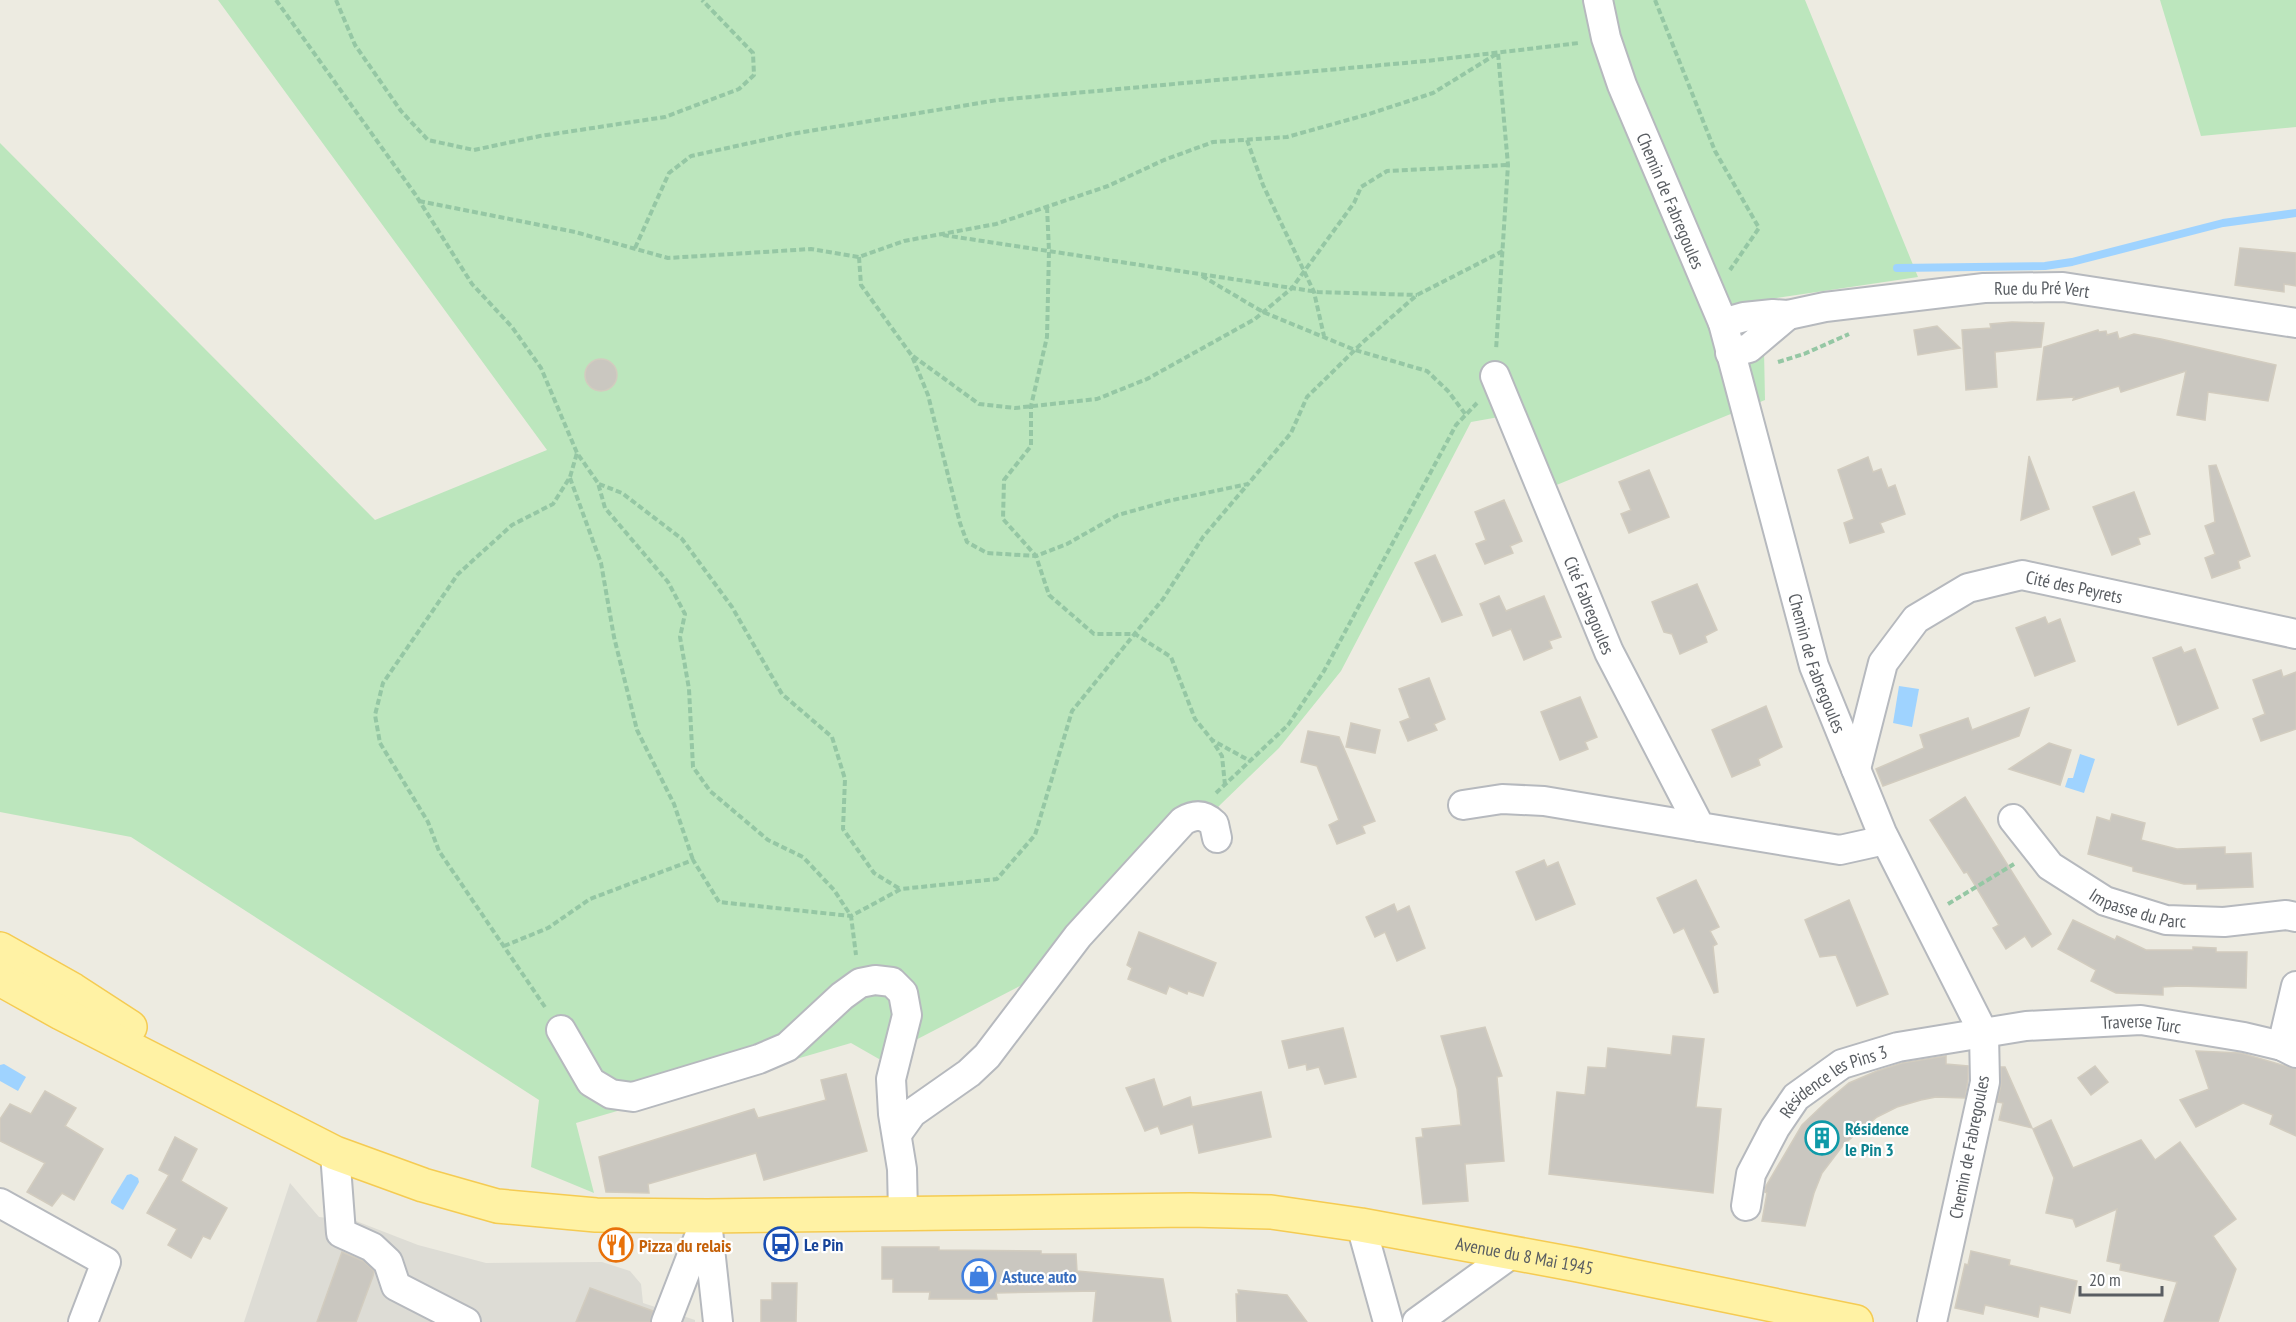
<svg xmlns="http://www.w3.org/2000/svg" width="2296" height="1322" viewBox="0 0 2296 1322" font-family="'PT Sans Narrow',sans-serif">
<rect width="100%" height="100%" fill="#edebe1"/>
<!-- industrial -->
<path fill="#dddcd5" d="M290,1183L319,1217L356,1221L418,1245L486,1263L602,1262L630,1271L641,1284L643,1303L695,1320V1322H244Z"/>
<!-- green -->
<g fill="#bce6bd">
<path d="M218,0H1805L1918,277L1763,300L1765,400L1532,495L1499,417L1471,422L1341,671L1279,748L1221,804L1070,960L879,1059L851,1043L576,1123L594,1193L531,1167L539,1100L131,837L0,812V143L375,520L547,450Z"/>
<path d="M2160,0H2296V127L2201,136Z"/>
</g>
<!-- water -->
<g fill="#9fd3ff">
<path d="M1899,686L1919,689L1912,727L1893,723Z"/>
<path d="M2080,754L2095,759L2084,793L2065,787L2068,778H2073Z"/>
<path d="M4,1064L26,1077L18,1091L0,1081V1065Z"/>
<path d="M131,1174L138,1178L139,1182L123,1210L111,1203V1201L127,1175Z"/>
</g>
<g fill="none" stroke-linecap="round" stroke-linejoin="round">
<!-- stream -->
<path stroke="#9fd3ff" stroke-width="8" d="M1897,268L2045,266L2072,262L2223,223L2296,213"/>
</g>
<!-- building -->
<g fill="#cac7c0" stroke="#d2ccbf" stroke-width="1.5">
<path d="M2240,248L2296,253V286L2284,284V292L2235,285Z"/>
<path d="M2012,322L2044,323L2041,347L1995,352L1997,387L1966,390L1962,330L1991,328L1990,324Z"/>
<path d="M1937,326L1960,348L1918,355L1914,330Z"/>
<path d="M2098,330L2099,332L2106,331L2107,335L2117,332L2119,339L2134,334L2161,339L2276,365L2268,401L2208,392L2205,420L2177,415L2186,371L2121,392L2119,386L2073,400L2074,397L2037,400L2044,347Z"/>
<circle cx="601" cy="375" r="16"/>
<path d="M2029,456L2049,509L2021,520Z"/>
<path d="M1868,457L1873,472L1881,469L1888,488L1895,485L1905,514L1880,523L1884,532L1850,543L1844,523L1854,519L1838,470Z"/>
<path d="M2216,465L2250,556L2238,561L2240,568L2212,578L2205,558L2215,554L2205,526L2215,522L2209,466Z"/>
<path d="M1649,470L1669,517L1629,533L1621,514L1631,510L1619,482Z"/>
<path d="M2134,492L2150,534L2138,538L2140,544L2112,555L2093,507Z"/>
<path d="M1504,500L1522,541L1510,546L1513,553L1485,564L1476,544L1486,540L1475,512Z"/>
<path d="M1435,555L1462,615L1442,622L1415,563Z"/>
<path d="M1697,584L1717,630L1705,636L1707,642L1680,654L1672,634L1664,632L1652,602Z"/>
<path d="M1499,596L1506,611L1544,596L1561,637L1549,641L1552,648L1524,660L1511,629L1493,636L1480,604Z"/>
<path d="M2045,617L2048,624L2060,619L2075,661L2035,676L2016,628Z"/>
<path d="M2181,647L2184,653L2195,649L2218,708L2178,725L2153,658Z"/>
<path d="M2281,670L2283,677L2296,672V729L2261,741L2253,719L2265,714L2253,680Z"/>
<path d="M1429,678L1445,719L1434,724L1437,730L1408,741L1400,722L1410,718L1399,689Z"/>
<path d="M1580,697L1597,737L1585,742L1588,749L1560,760L1541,712Z"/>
<path d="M1766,706L1782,747L1758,759L1760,765L1732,777L1712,730Z"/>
<path d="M2029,708L2019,736L1883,786L1876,769L1924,748L1920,735L1968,718L1972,730Z"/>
<path d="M1351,723L1380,730L1375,753L1346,747Z"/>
<path d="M1308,731L1339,737L1375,821L1362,826L1365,833L1337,844L1329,825L1339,820L1317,766L1301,762Z"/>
<path d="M2049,743L2071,750L2060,785L2009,769Z"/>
<path d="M1965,797L2051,934L2032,947L2025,936L2006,949L1993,928L1999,925L1967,872L1964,873L1930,820Z"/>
<path d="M2112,814L2145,823L2141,840L2177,849L2225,847V854L2251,853L2253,887L2197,889V884H2184L2133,871V867L2088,854L2097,817L2110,821Z"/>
<path d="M1544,860L1547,867L1558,862L1575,904L1536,920L1516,872Z"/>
<path d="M1696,880L1719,927L1710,931L1717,944L1713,946L1718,992L1714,993L1684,928L1674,933L1657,898Z"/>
<path d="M1849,900L1888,994L1857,1006L1836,955L1820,957L1805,920Z"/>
<path d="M1394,904L1397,912L1409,906L1425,948L1397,961L1385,932L1375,937L1366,917Z"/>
<path d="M2073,920L2115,940L2117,936L2146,950H2193V947L2216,948V952H2247L2246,988L2180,986L2163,987V995L2116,993L2091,981L2096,970L2058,949Z"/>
<path d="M1139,932L1216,963L1203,996L1188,991L1187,994L1169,986L1166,994L1128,979L1132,968L1127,965Z"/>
<path d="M1485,1027L1502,1076L1497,1077L1504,1161L1465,1164L1468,1201L1423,1204L1416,1138L1423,1137L1422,1129L1461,1125L1457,1089L1441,1036Z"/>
<path d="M1343,1028L1356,1077L1325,1084L1319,1067L1307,1070L1306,1064L1289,1068L1282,1041Z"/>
<path d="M1673,1036L1704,1039L1696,1107L1721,1109L1713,1193L1549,1174L1557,1092L1585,1095L1588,1067L1606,1068L1608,1048L1671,1055Z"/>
<path d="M2196,1051L2241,1053L2296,1069V1136L2270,1124L2273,1115L2243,1103L2196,1127L2180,1100L2209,1089Z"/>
<path d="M1946,1056V1064L1968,1066V1080L1965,1098L1936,1097L1921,1100L1897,1107L1877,1117L1844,1144L1822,1173L1814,1193L1805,1226L1762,1221L1767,1193L1765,1192L1766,1186L1802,1125L1825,1103L1849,1083L1877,1071L1902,1063Z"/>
<path d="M2095,1066L2108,1082L2091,1095L2078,1078Z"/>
<path d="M2001,1067H2005L2032,1128L1999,1120L2003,1103L1997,1102L2001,1085Z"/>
<path d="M846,1074L867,1151L764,1180L756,1153L648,1184L649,1193L606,1192L599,1157L754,1109L758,1118L826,1100L821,1080Z"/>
<path d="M1154,1079L1163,1107L1190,1097L1192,1107L1261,1092L1271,1137L1199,1153L1193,1124L1161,1134L1158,1126L1145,1131L1126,1088Z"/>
<path d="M45,1091L76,1108L65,1126L103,1149L74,1200L62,1193L52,1206L27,1192L45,1163L0,1141V1119L10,1104L31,1114Z"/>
<path d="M2051,1120L2073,1168L2141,1140L2155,1160L2180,1142L2236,1219L2213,1236L2236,1269L2218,1322H2164L2177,1282L2120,1270L2121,1264L2107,1261L2117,1209L2076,1227L2073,1219L2046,1213L2054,1178L2033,1129Z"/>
<path d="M175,1137L197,1149L181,1181L227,1208L210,1239L203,1236L191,1258L168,1245L177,1229L147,1213L169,1175L159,1170Z"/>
<path d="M882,1247H939V1250L1041,1251V1254H1076L1077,1271L1163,1279L1171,1322H1093L1096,1291L996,1293L997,1299H929L930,1292H893V1279H882Z"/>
<path d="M1971,1251L2010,1260L2009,1265L2077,1281L2070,1313L2040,1306L2038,1317L1985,1305L1983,1314L1955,1308L1965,1264L1968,1265Z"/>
<path d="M342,1252L363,1261L374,1271L373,1276L356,1322H317Z"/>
<path d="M772,1283H797L796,1322H761V1300H772Z"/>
<path d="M590,1288L653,1311L650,1322H576Z"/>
<path d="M1238,1290L1287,1295L1307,1322H1237L1236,1294H1239Z"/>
</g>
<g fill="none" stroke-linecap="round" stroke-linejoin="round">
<!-- minor casing -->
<g stroke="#b6b9be" stroke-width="32">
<g id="minor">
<path id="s1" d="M1598,0L1606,38L1622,85L1723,323L1814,666L1882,833L1984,1034L1985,1082L1932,1322"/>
<path id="s2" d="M1723,323L1744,317L1773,314L1788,315L1825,307L1984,288L2063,287L2296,323"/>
<path d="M1730,353L1749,348L1788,315"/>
<path id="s3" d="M1495,376L1609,652L1700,827L1840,850L1885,840"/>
<path id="s4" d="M1856,769L1883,663L1916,619L1968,588L2022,575L2296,634"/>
<path d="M1463,805L1502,799L1544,801L1700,827"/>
<path id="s5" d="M2013,819L2050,866L2105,901L2166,920L2224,922L2286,915L2296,917"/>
<path d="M561,1030L591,1082L611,1094L633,1097L759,1059L787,1047L842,996L860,983L875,980L892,982L903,993L907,1015L891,1079L893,1114L902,1169L903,1213"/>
<path d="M2282,1046L2296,986"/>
<path d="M897,1134L912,1113L969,1073L987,1056L1078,936L1183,821C1195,814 1204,814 1214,824L1217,838"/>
<path d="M335,1153L341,1233L372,1247L388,1262L396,1286L466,1322"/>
<path d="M0,1203L106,1262L83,1322"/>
<path id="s6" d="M1746,1206L1751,1174L1775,1128L1796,1097L1842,1064L1898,1047L2026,1026L2141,1020L2244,1037L2282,1046L2296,1053"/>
<path d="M707,1221L718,1322"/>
<path d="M1361,1225L1388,1322"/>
<path d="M666,1322L707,1216"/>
<path d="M1417,1322L1511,1254"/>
</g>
</g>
<!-- major casing -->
<g stroke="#f5cb52" stroke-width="36">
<g id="major">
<path d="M0,949L73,990L130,1027"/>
<path id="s7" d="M0,979L61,1013L335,1153L423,1185L497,1206L596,1215L707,1216L1190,1210L1271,1212L1361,1225L1578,1265L1856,1322"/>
</g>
</g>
<!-- path -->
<g stroke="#95c7a4" stroke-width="4" stroke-dasharray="6 3" stroke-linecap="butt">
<path d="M276,0L415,194L472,284L512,327L541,368L577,453L598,483L605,508L668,582L685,614L680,637L689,689L693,767L710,791L768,840L803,857L834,890L851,916L856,955"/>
<path d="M336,0L355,45L401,111L428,140L474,150L540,136L665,117L739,89L754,75L753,53L702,0"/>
<path d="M1655,0L1715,151L1759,228L1730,270"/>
<path d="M1247,140L1263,185L1314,292L1324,336"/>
<path d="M419,201L575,232L668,258L811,249L859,257L904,241L996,224L1108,186L1164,160L1213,142L1287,137L1369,114L1433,93L1498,53L1508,165L1496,350"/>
<path d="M1047,207L1049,251L1047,337L1031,406V446L1004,480L1003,519L1036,556L1049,595L1094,634H1135L1171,657L1195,719L1212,740"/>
<path d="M943,235L1318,292L1417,295"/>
<path d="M635,248L669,173L691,156L791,134L998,100L1426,61L1579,43"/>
<path d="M859,257L861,285L912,356L928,395L960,523L967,542L987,553L1036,556L1067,544L1118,515L1168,501L1248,484L1291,433L1307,397L1363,342L1417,295L1503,251"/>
<path d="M1202,276L1263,312L1355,350L1427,371L1448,391L1466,415"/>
<path d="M913,356L979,404L1015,408L1097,399L1147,379L1255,319L1292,288L1354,203L1361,187L1387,171L1508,165"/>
<path d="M1778,362L1804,354L1849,334"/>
<path d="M570,478L601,563L614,637L637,730L674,804L693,860"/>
<path d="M599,484L622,493L682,539L732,607L782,694L832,737L845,779L843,829L874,873L900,889"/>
<path d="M1225,785L1222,756L1212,740L1250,761"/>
<path d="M1216,793L1288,725L1324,671L1456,425L1477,403"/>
<path d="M1948,904L2014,864"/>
<path d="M504,946L548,928L590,899L693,860L719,902L851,916L901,889L997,879L1035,835L1072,711L1163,599L1203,537L1248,484"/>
<path d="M545,1007L439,851L428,822L380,743L375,715L383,683L458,574L512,525L553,504L570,477L577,453"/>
</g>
<!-- minor -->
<use href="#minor" stroke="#fff" stroke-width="28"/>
<!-- major -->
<use href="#major" stroke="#fff2a4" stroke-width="33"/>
</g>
<!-- icons -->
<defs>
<g id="building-ring" transform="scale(1.725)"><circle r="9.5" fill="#fff" stroke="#0f9aa8" stroke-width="1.5"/><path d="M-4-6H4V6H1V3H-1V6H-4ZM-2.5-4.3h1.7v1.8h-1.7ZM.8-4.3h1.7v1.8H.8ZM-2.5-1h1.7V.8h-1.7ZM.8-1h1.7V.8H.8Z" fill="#0f9aa8"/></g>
<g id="bus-ring" transform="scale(1.725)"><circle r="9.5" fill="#fff" stroke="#1a4fb4" stroke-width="1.5"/><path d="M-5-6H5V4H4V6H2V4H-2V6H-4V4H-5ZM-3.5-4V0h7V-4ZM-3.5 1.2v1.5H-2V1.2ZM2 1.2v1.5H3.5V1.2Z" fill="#1a4fb4"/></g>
<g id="restaurant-ring" transform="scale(1.725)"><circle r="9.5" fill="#fff" stroke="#e8710a" stroke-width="1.5"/><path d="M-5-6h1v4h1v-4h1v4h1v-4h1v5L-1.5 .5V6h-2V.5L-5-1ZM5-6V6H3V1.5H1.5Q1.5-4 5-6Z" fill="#e8710a"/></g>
<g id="shop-ring" transform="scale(1.725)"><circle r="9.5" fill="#fff" stroke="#3f7fe0" stroke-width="1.5"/><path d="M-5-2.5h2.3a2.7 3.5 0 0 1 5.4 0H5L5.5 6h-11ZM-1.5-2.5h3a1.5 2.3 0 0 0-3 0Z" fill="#3f7fe0"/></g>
</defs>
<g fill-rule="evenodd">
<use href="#building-ring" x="1822" y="1138"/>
<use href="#bus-ring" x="781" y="1244"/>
<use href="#restaurant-ring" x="616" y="1245"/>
<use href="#shop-ring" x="979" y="1276"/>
</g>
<g text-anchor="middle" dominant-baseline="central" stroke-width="4.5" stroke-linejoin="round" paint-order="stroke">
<!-- street labels -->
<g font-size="18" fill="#595d62" stroke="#fff">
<text stroke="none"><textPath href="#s1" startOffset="214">Chemin de Fabregoules</textPath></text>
<text stroke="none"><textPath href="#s2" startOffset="322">Rue du Pré Vert</textPath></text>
<text stroke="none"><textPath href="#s4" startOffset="334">Cité des Peyrets</textPath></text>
<text stroke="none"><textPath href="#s3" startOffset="248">Cité Fabregoules</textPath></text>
<text stroke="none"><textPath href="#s1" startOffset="700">Chemin de Fabregoules</textPath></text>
<text stroke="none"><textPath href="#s5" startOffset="159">Impasse du Parc</textPath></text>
<text stroke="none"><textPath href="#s6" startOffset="482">Traverse Turc</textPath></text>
<text stroke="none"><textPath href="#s6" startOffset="162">Résidence les Pins 3</textPath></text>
<text transform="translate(1969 1147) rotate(-79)">Chemin de Fabregoules</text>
<text stroke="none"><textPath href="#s7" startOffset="1580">Avenue du 8 Mai 1945</textPath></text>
</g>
<!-- culture labels -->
<g font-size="18" font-weight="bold" fill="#0d838f" stroke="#fff" text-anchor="start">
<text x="1845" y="1128">Résidence<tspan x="1845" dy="21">le Pin 3</tspan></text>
</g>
<!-- transit labels -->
<g font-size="18" font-weight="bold" fill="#164399" stroke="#fff" text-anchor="start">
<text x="804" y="1244">Le Pin</text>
</g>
<!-- food labels -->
<g font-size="18" font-weight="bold" fill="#c56008" stroke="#fff" text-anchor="start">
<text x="639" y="1245">Pizza du relais</text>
</g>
<!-- shop labels -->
<g font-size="18" font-weight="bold" fill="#366cbe" stroke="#fff" text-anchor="start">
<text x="1002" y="1276">Astuce auto</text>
</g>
</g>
<!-- scale -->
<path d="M2080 1286v9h82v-9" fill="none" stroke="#595d62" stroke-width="3"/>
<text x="2089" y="1286" font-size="18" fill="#595d62" stroke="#ffffff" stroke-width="4.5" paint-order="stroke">20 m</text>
</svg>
